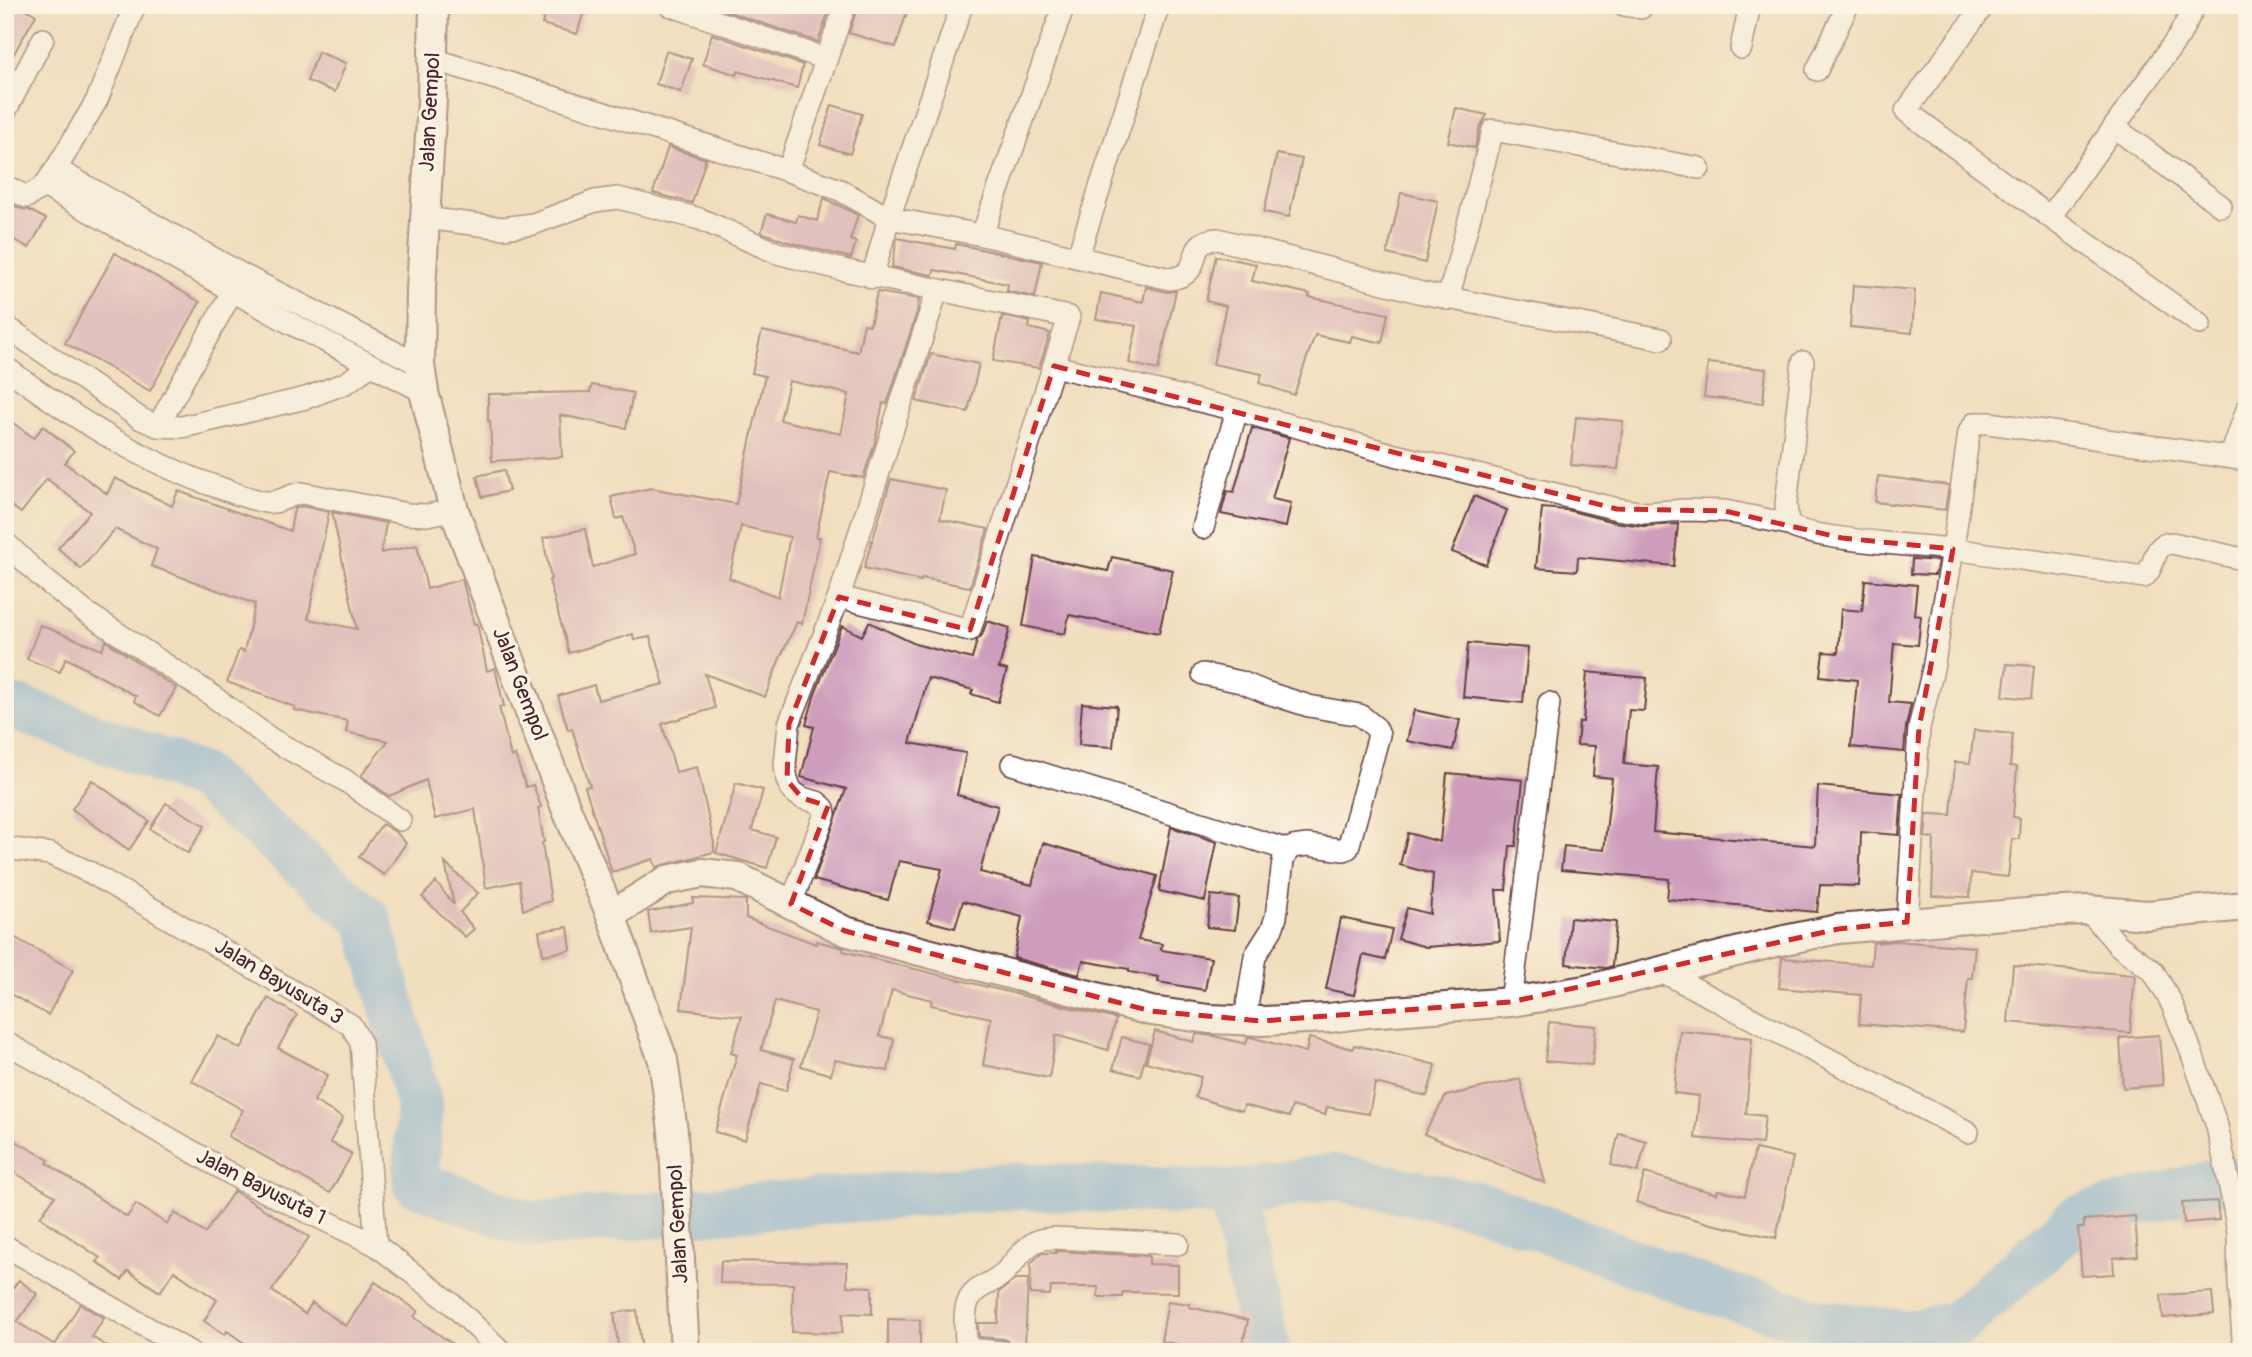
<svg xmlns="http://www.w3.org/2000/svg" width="2252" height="1357" viewBox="0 0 2252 1357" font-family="Pangolin,sans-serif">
<rect width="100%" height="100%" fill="#fcf5e5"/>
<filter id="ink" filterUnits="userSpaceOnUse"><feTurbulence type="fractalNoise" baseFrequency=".0143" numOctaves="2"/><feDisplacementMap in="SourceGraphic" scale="14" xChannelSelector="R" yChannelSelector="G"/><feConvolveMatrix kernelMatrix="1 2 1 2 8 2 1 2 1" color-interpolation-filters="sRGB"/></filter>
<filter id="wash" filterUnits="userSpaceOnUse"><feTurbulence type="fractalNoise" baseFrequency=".00686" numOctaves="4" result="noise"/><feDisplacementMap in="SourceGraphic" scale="28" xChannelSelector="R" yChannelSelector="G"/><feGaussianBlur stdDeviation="1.57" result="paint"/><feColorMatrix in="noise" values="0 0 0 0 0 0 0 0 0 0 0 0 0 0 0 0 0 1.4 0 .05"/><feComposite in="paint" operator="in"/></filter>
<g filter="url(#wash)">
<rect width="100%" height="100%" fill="#f0debd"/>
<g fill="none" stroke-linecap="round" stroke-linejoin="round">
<!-- river -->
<g stroke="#72ade3" stroke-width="47">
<path d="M5,711L20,709L201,776L368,920L419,1103L416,1183L530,1225L1015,1186L1231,1193L1267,1352"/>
<path d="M1231,1193L1332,1177L1483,1206L1704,1289L1822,1323L1908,1334L1957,1324L2078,1218L2220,1181L2247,1180"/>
</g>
</g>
<g id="blocks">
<!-- building -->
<g fill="#ce9dbc" fill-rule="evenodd">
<path d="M5,5H19L36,15L5,69Z"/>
<path d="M548,5H586L577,34L542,24Z"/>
<path d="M725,5H831L818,42L723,10Z"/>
<path d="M858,5H909L896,47L849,33Z"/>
<path d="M712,34L803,65L797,88L738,71L737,75L703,64Z"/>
<path d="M666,51L692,59L681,92L656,84Z"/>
<path d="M318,52L346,63L335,92L307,81Z"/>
<path d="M832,105L862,114L850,154L820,145Z"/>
<path d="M1456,108L1487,115L1480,127L1475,148L1448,142Z"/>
<path d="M668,147L706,159L692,203L653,193Z"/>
<path d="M1277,154L1302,159L1289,217L1264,212Z"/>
<path d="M1401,193L1438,201L1425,263L1387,254Z"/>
<path d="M824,198L858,215L850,240L856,242L851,258L788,242L761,232L767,214L796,222L798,215L817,221Z"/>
<path d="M5,201L21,209L29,210L46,219L29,248L5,235Z"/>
<path d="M897,238L955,249L956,244L1042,262L1035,297L1007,291L1008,284L934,270L933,275L892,267Z"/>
<path d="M115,253L200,302L150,391L65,343Z"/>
<path d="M1216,256L1256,264L1252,281L1310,294L1309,297L1388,314L1382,343L1352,336L1350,342L1315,335L1294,395L1259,383L1262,374L1213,364L1226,306L1206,301Z"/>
<path d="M1853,285L1915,290L1912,333L1850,327Z"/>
<path d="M1146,287L1167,292L1176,291L1158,370L1129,363L1137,326L1096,319L1101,293L1143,302Z"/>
<path d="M877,292L919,299L917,312L887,404L883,403L875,442L863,478L830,472L816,537H820L802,624L797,622L780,658L765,697L705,674L715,708L662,724L676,772L697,767L714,843V852L656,867L653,859L612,872L585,787L590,786L572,729L568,730L558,696L594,685L598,700L664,684L650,637L634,640L633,634L569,653L549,580L551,579L543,538L585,529L593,567L635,554L623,517L616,519L611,497L651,488L736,504L765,376L752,373L762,331L858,352L864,324L870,325ZM789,381L849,394L841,434L780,420ZM741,526L790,537L778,597L729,578Z"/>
<path d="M1002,316L1030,322L1029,328L1050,333L1039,368L993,361Z"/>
<path d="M931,354L979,364L968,412L916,401Z"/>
<path d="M1708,363L1766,369L1763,403L1704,397Z"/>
<path d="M592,385L633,393L626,428L560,415L562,457L492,461L490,421H488V394L590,392Z"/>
<path d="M5,417L34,438L43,426L74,451L65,463L107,494L115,478L172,506L178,491L290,531L294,509L302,506L329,512L308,619L357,629L332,512L386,523L381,553L417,545L427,589L462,579L474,624L477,623L487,671L495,668L504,706L499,707L511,757L515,755L526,787L533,785L541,807L538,808L544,842L542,843L551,901L523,910L519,881L486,888L475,809L435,819L426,780L389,796L361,776L388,741L346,732L348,721L294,710L295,707L227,682L239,650L244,652L255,604L151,566L157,549L115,529L81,569L58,548L90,512L47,479L21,513L5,501Z"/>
<path d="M1576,417L1623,421L1618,469L1571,465Z"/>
<path d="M1252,428L1289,438L1272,499L1291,503L1286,527L1221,514L1227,491L1234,492Z"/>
<path d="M504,470L509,491L482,497L477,476Z"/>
<path d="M1878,476L1949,485L1945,510L1875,502Z"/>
<path d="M891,479L946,490L940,519L988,529L970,587L922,578L921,581L864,568Z"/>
<path d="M1474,496L1507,510L1486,565L1452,552Z"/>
<path d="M1542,508L1567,510L1614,522L1643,526L1678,524L1674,566L1578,557L1577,571L1536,568Z"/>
<path d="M1035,557L1108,571L1112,557L1173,570L1159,633L1069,615L1065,634L1023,626Z"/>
<path d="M1912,559L1938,561L1935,575L1911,574Z"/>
<path d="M1865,580L1917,585L1914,615L1921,616L1918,645L1894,643L1889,702L1911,704L1906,727L1904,752L1851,747L1857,680L1820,676L1823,652L1838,653L1841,609L1862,611Z"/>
<path d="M987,621L1010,628L999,668L1007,670L998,702L971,694L973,690L928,678L910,743L966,753L957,795L998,806L980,872L1032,885L1043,843L1157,876L1138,940L1162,944L1161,950L1211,958L1205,990L1158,982L1159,977L1129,972V969L1083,961L1079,975L1014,958L1022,917L963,901L955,928L928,921L942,869L899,861L888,900L814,880L846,789L801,777L814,727L806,725L814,697L842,626L862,636L869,622L915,644L972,659L977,640L982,635Z"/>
<path d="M40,625L102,650L106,641L176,688L160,716L134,701L136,696L66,658L60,672L27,659Z"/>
<path d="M1468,643L1528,648L1523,703L1463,697Z"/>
<path d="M2007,664L2034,666L2031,699L2003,696Z"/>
<path d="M1587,672L1647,678L1644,711L1629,710L1624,764L1658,767L1653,832L1815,846L1818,786L1902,794L1899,835L1861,832L1859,886L1820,885L1817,912L1667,899L1669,879L1561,870L1564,846L1604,850L1612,778L1593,776L1595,746L1577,745L1579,722H1583Z"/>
<path d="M1082,703L1117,706L1113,747L1079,745Z"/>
<path d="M1414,710L1460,720L1453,750L1407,741Z"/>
<path d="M1974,730L2013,734L2010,766L2017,767L2013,817L2020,818L2019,839H2012L2008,877L1971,873L1970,897L1932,896L1934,838L1925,837L1927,814L1951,815L1955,762L1970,763Z"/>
<path d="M1447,773L1523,780L1516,846H1510L1506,890H1496L1500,941L1426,947L1398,939L1407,908L1430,914L1433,874L1400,865L1408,833L1440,842Z"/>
<path d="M92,780L149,821L129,850L72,809Z"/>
<path d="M736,783L763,790L752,830L776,837L767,868L716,853Z"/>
<path d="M166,803L205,826L188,853L150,829Z"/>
<path d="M382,824L397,833L406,843L384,875L359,857Z"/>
<path d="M1171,827L1217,842L1205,901L1159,891Z"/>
<path d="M445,863L478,893L460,912L474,929L465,937L422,897L436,882L454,905Z"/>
<path d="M1211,895L1239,898L1235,930L1207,927Z"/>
<path d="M693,898L746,900V918L816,944V941L844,948L843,951L1116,1019L1108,1050L1056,1035L1049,1078L983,1065L991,1018L931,1005L932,1000L892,990L879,1036L894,1039L888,1071L835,1060L831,1075L801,1066L816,1012L775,1001L761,1050L794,1059L786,1091L761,1084L745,1140L715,1132L737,1055L731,1053L742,1016L681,1009L691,927L651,933L648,912L693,903Z"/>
<path d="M1341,918L1392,929L1385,960L1363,955L1354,995L1326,989Z"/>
<path d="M1570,918L1616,922L1612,966L1606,968L1566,964Z"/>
<path d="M568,927L571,950L543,955L539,931Z"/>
<path d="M5,932L73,970L48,1015L5,991Z"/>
<path d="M1895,941L1975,947L1972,978H1968L1963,1032L1859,1024L1861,995L1779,988L1782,958L1871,965L1873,943Z"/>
<path d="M2013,965L2135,975L2130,1033L2008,1022Z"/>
<path d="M268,998L297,1015L278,1048L328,1075L314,1101L343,1118L330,1142L352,1154L330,1193L228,1136L243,1110L192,1081L218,1036L241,1049Z"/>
<path d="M1549,1022L1596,1026L1592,1065L1545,1061Z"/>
<path d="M1155,1031L1194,1042L1196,1034L1214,1036L1246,1044L1248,1037H1250L1306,1052L1309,1038L1353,1049L1354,1045L1378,1050L1436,1065L1427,1096L1375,1083L1369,1114L1327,1107L1325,1115L1292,1106L1289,1117L1244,1105L1242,1111L1195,1097L1201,1077L1146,1062Z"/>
<path d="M1680,1031L1752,1038L1746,1114L1765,1116L1762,1144L1695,1138L1699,1096L1674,1093Z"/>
<path d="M2159,1035L2163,1085L2123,1088L2120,1038Z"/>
<path d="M1122,1037L1149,1044L1140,1076L1113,1069Z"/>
<path d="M1520,1079L1545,1183L1424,1134L1446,1096Z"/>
<path d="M1619,1133L1646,1141L1638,1172L1611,1165Z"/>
<path d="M5,1135L49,1160L47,1163L127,1217L136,1204L167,1224L175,1213L205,1233L234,1191L309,1237L272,1291L305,1314L312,1303L346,1326L375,1282L418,1311L414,1317L464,1352H257L227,1331L225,1335L204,1321L217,1300L174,1271L160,1292L128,1271L122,1280L97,1262L100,1258L40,1217L55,1196L5,1167Z"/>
<path d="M1755,1149L1793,1157L1776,1238L1711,1224L1636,1202L1645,1173L1717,1194L1718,1190L1745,1196Z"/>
<path d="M2217,1201L2219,1220L2184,1223L2182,1203Z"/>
<path d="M2135,1216L2138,1256L2113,1258L2114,1274L2082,1276L2078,1228H2084V1220Z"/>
<path d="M1056,1251L1149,1256V1264L1178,1265V1293L1123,1292L1122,1297H1098V1287H1051L1050,1295L1030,1294L1031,1263L1042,1253H1056Z"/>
<path d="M721,1261L847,1263V1286L872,1287V1314L843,1313L842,1333L792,1332L793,1284L720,1283Z"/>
<path d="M1016,1279H1028L1025,1346H1015L1004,1339L979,1337L978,1323H998L999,1292Z"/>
<path d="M19,1280L37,1294L17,1322L55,1345L80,1304L104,1318L92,1337L116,1352H5V1299Z"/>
<path d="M2212,1292L2214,1314L2163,1318L2161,1295Z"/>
<path d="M1168,1301L1190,1304L1189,1307L1248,1320L1241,1352H1210L1194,1347L1161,1341Z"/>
<path d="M637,1310L642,1352H619L614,1313Z"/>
<path d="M888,1319L920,1320V1352H888Z"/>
</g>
</g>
</g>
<g filter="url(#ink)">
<use href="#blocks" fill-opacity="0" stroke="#633c41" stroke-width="2"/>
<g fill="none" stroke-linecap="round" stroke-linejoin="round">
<!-- street casing -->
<g stroke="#633c41" stroke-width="24">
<g id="street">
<path d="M669,5L826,59"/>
<path d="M1624,5L1641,8V5"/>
<path d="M1984,5L1906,111L2050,217L2200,324"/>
<path d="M1741,48L1750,5"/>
<path d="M433,59L788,171L840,190L889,218L982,235L1170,279C1209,274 1181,240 1218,239L1422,293L1661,339"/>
<path d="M1817,70L1848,5"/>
<path d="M5,112L43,39"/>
<path d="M2114,127L2221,206"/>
<path d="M56,169L241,274L420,365"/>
<path d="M788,171L845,5"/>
<path d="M5,186L27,197L44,186L56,169L97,100L135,5"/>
<path d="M44,186L290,323L424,392"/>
<path d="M2050,217L2179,36L2195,5"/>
<path d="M425,218L503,228L533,224L595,201L618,198L700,219L777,253L843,270L1069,317L970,630L839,597"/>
<path d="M982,235L1064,5"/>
<path d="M1078,256L1159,5"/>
<path d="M872,278L889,218L962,5"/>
<path d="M1448,299L1493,130L1699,168"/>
<path d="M5,326L141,419L158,426L182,427L306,398L346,383L371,365"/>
<path d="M1054,366L1237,410L1395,455L1617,509L1645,513L1684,510L1725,511L1788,524C1803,539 1924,546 1953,549L1969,432L1975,423H1989L2247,460"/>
<path d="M5,367C71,416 142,462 220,488C235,493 251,500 266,502C280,504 289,494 302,493L407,514L427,515L454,510"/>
<path d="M158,426L238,281"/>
<path d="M2231,456L2247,409"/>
<path d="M1788,524L1786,504L1803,362"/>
<path d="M1203,528L1237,410"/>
<path d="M5,542L40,576L84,611L207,692L271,739L346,781L400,820"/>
<path d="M1203,674L1241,682L1265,692L1309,706L1360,715L1376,728L1379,735L1348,848L1344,850L1307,845L1293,847L1288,850L1283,861L1276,917L1272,929L1255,956L1245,1019"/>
<path d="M1012,764L1288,850"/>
<path d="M5,848L50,854L91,873L351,1025L361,1043L376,1245"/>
<path d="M791,904L825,814L824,808L817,802L802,798L792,791L787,780L785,765L789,724L839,597L937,291"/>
<path d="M2088,910L2118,945L2153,971L2170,1000L2188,1043L2217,1126L2232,1197L2238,1233L2239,1284L2244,1352"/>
<path d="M1907,922L1919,728L1933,669L1953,549L2144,577C2158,564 2151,544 2172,543L2247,560"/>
<path d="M1663,972L1968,1132"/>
<path d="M1511,1002L1549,703"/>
<path d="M5,1042L241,1180L376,1245L451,1303L502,1352"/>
<path d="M5,1246L190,1352"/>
<path d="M967,1349L1003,1352"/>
<path d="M966,1352C967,1336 962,1317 968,1302C974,1286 993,1284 1005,1272C1014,1263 1021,1251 1032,1244C1038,1239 1045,1239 1053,1238L1178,1244"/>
</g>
</g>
<!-- secondary casing -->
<g stroke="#633c41" stroke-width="32">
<g id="secondary">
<path d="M434,5L432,101L421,289L420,365L424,392L454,510L566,808L611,915L663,1060L673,1131L685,1352"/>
<path d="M611,915L667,880L702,873L737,877L845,931L893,944L1151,1011L1209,1019L1262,1021L1329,1018L1368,1013L1511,1002L1585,990L1780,941L1838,929L2039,912L2088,910L2147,915L2247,906"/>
</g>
</g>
<!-- street -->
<use href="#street" stroke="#fff" stroke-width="21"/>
<!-- secondary -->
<use href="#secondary" stroke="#fff" stroke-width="28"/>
</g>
</g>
<!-- marked area -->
<path d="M0 0H2252V1357H0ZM1054,366L1617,509L1725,511L1842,538L1953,549L1919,728L1907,922L1838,929L1511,1002L1262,1021L1151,1011L845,931L791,904L828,806L802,798L787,780L789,724L839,597L970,630Z" fill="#f0debd" fill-opacity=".55" fill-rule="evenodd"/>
<path fill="none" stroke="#d62828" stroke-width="5" stroke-dasharray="14 9" stroke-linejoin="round" d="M1054,366L1617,509L1725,511L1842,538L1953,549L1919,728L1907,922L1838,929L1511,1002L1262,1021L1151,1011L845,931L791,904L828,806L802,798L787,780L789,724L839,597L970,630Z"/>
<g text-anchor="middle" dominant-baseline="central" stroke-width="6" stroke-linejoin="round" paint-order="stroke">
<!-- street labels -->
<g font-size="21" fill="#4a1f2b" stroke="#fcf5e5">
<text transform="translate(430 112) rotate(-87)">Jalan Gempol</text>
<text transform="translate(520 684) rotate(69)">Jalan Gempol</text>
<text transform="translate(279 982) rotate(31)">Jalan Bayusuta 3</text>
<text transform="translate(261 1187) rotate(27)">Jalan Bayusuta 1</text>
<text transform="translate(678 1224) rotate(-93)">Jalan Gempol</text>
</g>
</g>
<!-- margin -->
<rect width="2252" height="1357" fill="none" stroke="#fcf5e5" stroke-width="28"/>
</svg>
